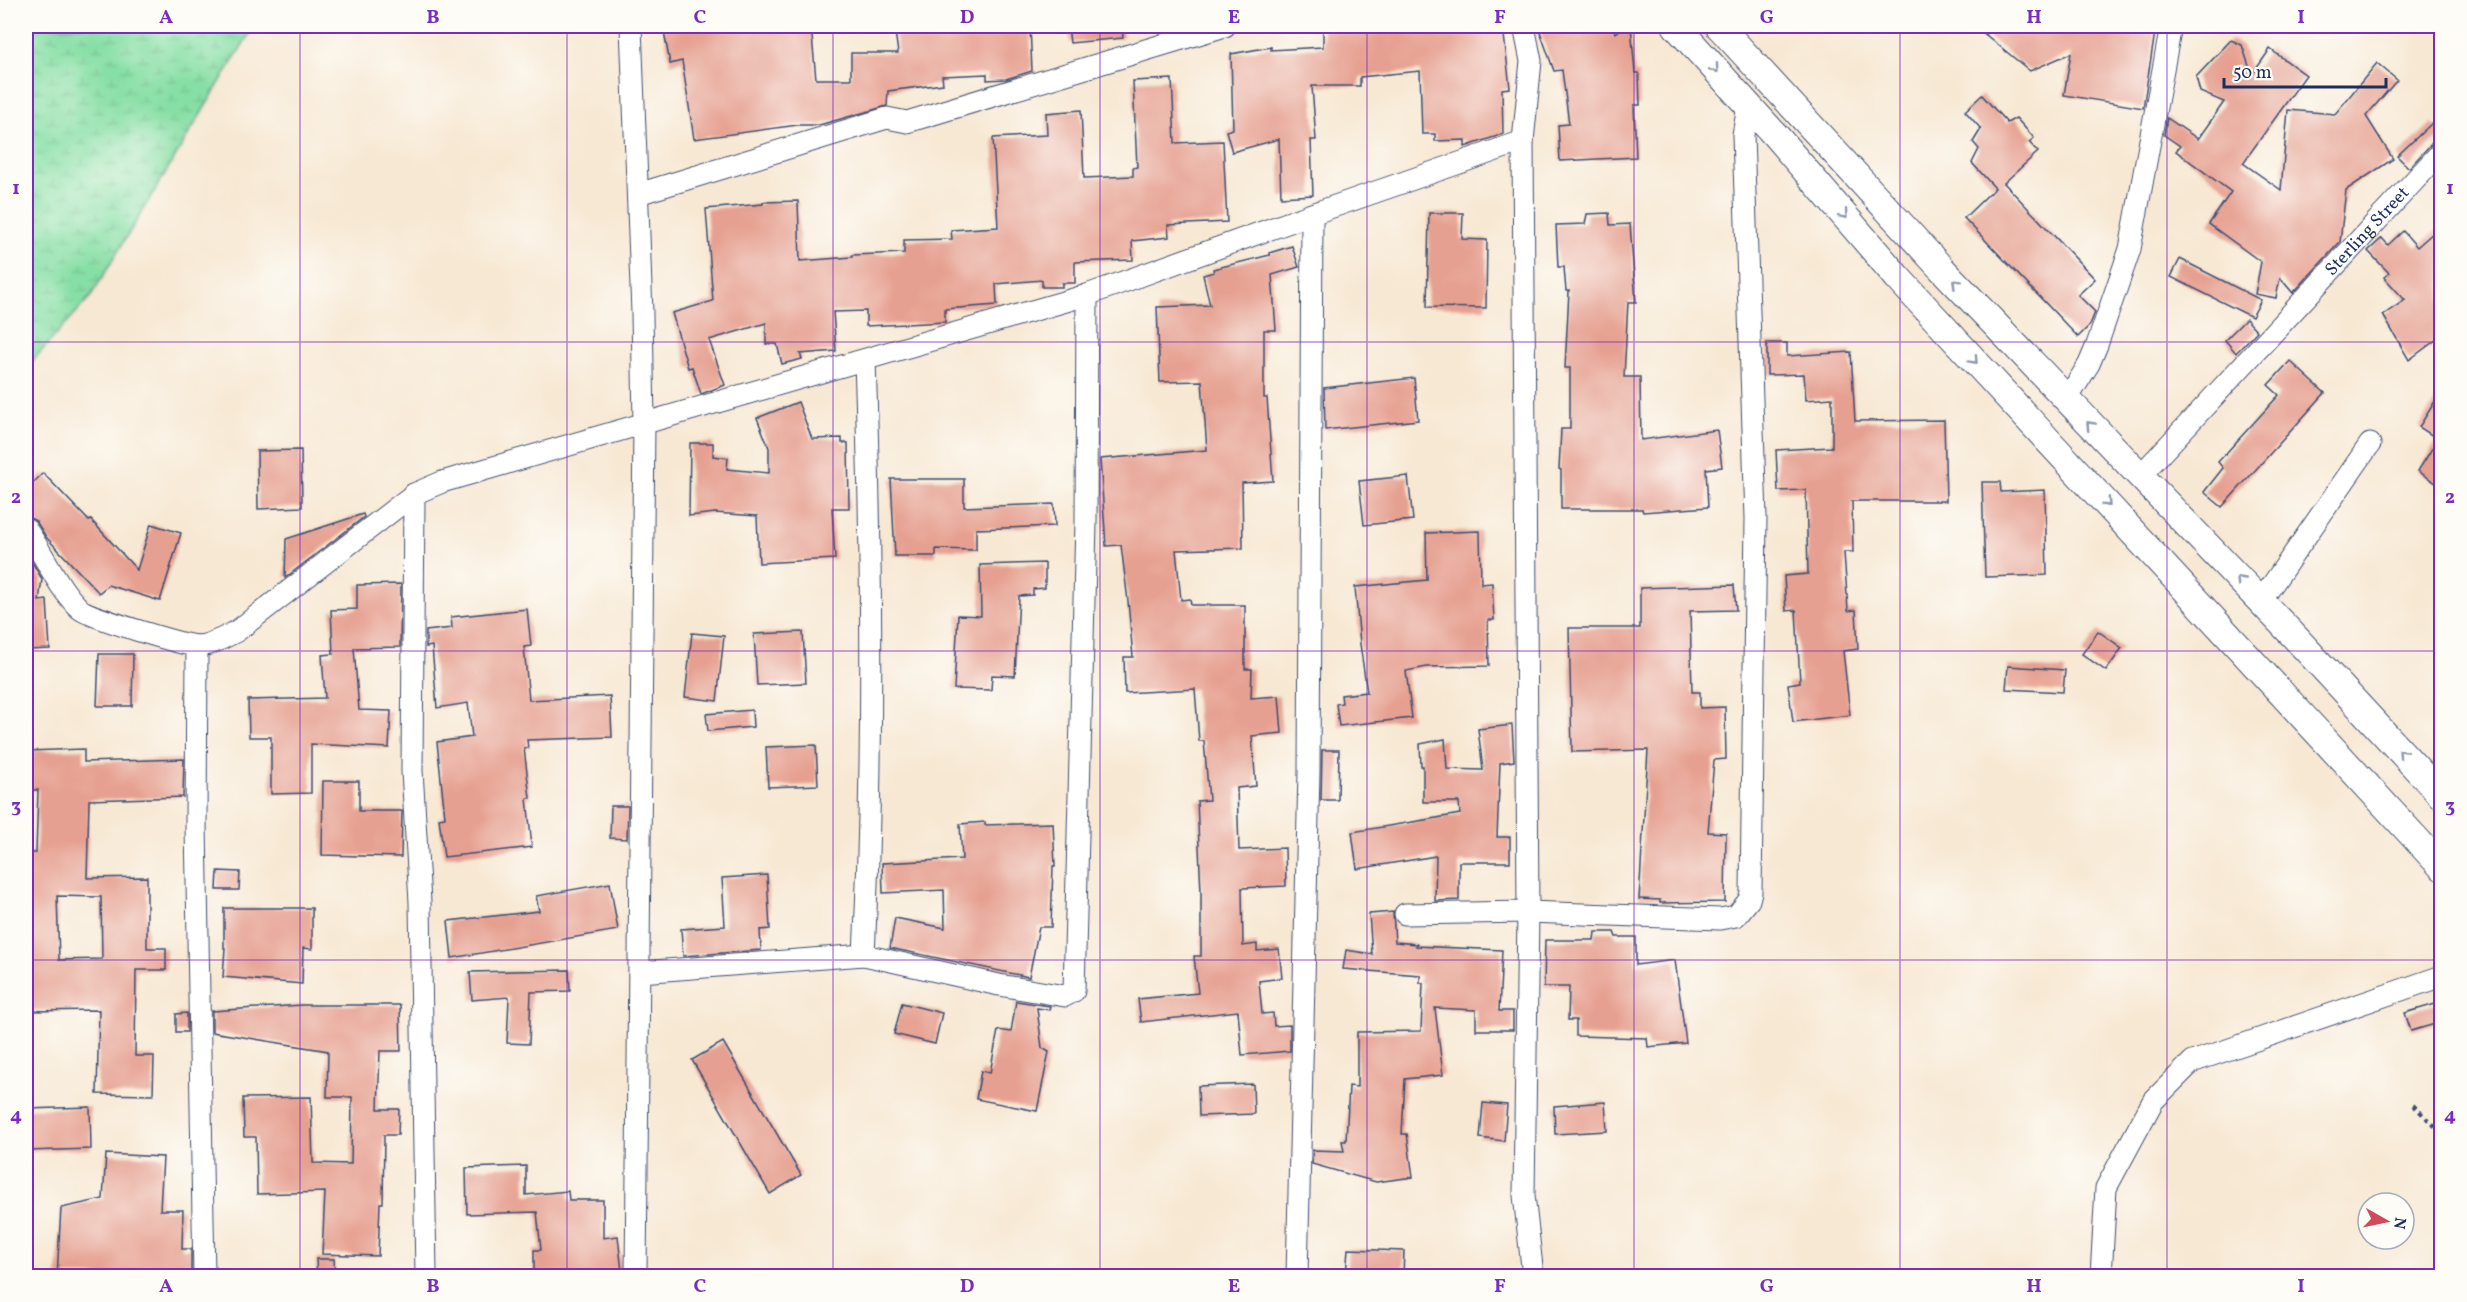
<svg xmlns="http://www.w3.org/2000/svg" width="2467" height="1302" viewBox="0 0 2467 1302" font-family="Vollkorn,serif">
<defs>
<pattern id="wetland-marsh" width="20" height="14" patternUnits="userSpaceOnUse" patternTransform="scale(1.5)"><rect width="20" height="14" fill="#86dfa4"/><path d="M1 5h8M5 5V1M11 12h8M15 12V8" fill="none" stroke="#73c090"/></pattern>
</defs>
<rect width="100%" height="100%" fill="#fdfcf7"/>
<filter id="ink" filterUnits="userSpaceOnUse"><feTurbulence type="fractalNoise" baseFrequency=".0167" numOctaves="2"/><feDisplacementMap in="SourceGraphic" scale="12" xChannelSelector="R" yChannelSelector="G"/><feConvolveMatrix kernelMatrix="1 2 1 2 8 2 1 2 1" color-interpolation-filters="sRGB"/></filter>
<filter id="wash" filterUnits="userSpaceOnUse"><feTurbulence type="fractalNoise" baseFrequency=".008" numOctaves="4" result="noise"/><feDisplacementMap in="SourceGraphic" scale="24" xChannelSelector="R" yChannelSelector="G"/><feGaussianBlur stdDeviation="1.35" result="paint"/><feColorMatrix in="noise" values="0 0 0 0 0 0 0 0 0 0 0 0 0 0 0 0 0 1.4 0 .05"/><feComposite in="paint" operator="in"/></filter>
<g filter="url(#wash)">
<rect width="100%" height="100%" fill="#f7e8d3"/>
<!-- wetland -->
<path fill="url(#wetland-marsh)" stroke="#508781" stroke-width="1.5" d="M26,26H254L91,296L26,368Z"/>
<g id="blocks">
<!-- building -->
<g fill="#e6a091" fill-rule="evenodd">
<path d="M663,26H811L816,79H851V53H898L895,32L943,26H1030L1032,71L1006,79L987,80V74L942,76L943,84L888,91L887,106L819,125H798L694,139L682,61L670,64Z"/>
<path d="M1068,26H1122L1123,38L1070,43Z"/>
<path d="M1323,26H1503L1510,88L1502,89L1503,134L1465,147V140L1435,141V134H1422L1420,71L1360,77V86H1312L1316,140H1311L1313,195L1281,197L1279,139L1232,152L1226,131L1233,129L1231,54L1271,47V50L1323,47Z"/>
<path d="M1538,26H1611L1616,33L1625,26H1631L1635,73H1639L1640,105H1634L1636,157L1560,161L1558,125L1569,124L1562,70L1554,71Z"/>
<path d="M1975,26H2156L2143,108L2064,95L2071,53L2030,71Z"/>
<path d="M2231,40L2242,45L2252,75L2270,49L2306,75L2243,163L2281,190L2288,110L2335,114L2377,63L2397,80L2366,116L2393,159L2346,190L2340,242L2293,293L2280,278L2276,298L2255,294L2261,262L2209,224L2231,192L2176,151L2180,146L2164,135L2167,118L2198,139L2224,102L2200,92L2196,77Z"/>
<path d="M1172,79L1175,143L1223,141L1227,222L1168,225L1169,237L1132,241L1133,260L1075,262V283H1062V287H1042V280L996,284L997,305L945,309V322L866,326V311L833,312L836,351L800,354L802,359L782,364L777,344H766V323L709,340L725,385L701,394L692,367L688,368L672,313L713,301L706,209L763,204V202L798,201L800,261L852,257V255L904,253V240L952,239L951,230L998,227L993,138L1047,135L1046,113L1081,110L1084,178L1133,176V168L1137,167L1133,81Z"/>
<path d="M1982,95L2007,123L2016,118L2034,138L2029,142L2038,152L2004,183L2095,279L2078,295L2095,312L2090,325L2078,337L1964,218L1995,188L1972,163L1979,149L1973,142L1981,129L1965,111Z"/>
<path d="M2432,123L2442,134V139L2433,142L2409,168L2397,156Z"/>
<path d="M1429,213H1463L1462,239L1487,240L1486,308L1427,307Z"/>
<path d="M1609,213L1610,225L1630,224L1636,302H1628L1624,377H1640L1641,440L1717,430L1722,467L1706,469L1708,507L1643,512L1642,509H1561V470L1559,469L1561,429H1570V368H1565L1569,291H1566L1564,267H1558L1556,225L1585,224L1587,214Z"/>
<path d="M2442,225L2441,336L2409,360L2383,315L2405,300L2384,277L2389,273L2368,251L2382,238L2388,245L2403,231L2417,247Z"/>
<path d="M1292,246L1299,267L1272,275L1276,330H1264V398H1267L1273,481L1242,483L1243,548L1176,550L1181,600L1190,599L1191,605H1245V669H1252L1251,698L1279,696L1282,733L1252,736L1256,786L1237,788L1239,850L1285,848L1286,886L1242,888L1243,946L1257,944V951L1279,949L1282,978L1259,981L1262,1014L1273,1013L1274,1026L1290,1025V1051L1242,1055L1238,1011L1141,1022L1138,999L1198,993L1194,956H1201V893L1197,801L1209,800L1204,741H1199L1195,689L1125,693L1124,657H1133L1128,601L1121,545L1106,546L1100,459L1207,450L1202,381L1160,382L1157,307L1210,305L1203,275L1214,272L1213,269L1270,255L1269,253Z"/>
<path d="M2180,259L2261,300L2252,317L2171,277Z"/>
<path d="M2246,319L2257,331L2236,353L2225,340Z"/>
<path d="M1767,343H1787V356L1851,352L1855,421L1944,420L1946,501H1852L1853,552H1844L1848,611L1856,610L1858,649L1843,651L1850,715L1793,722L1788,684L1800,682L1796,610L1786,611L1784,576L1808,574L1806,490L1778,491L1776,450L1832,447V398L1806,400L1804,374L1767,375Z"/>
<path d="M2290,361L2325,393L2222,507L2204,492L2223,468L2218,462L2279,395L2268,385Z"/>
<path d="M1414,378L1418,420L1325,430L1324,388Z"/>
<path d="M2442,390V487L2418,471L2438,439L2419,427Z"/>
<path d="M798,402L812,439L842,438V443H848L849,508H832L835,559L759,563L757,516L715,513L689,516L690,443H713V456L728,458L727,469L769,473V448L757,418Z"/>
<path d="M301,450L302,507L258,509L257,451Z"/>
<path d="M43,473L89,521L91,520L137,570L151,524L181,533L160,601L108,585L99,593L46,537L36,521L26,516V490Z"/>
<path d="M1408,476L1413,520L1364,525L1359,481Z"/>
<path d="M891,479H964V507L1054,504L1055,526L976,529V550L936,549V556H895Z"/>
<path d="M1982,482H2000L2001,492L2045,490L2047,575L1985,577Z"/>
<path d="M363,514L364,517L285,578L286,539Z"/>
<path d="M1480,531L1481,584L1492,583L1494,620H1488L1489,666L1427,667L1406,671L1412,718L1339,726L1336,704L1342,703L1341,695L1367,692L1360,644L1355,587L1427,580L1426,533Z"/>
<path d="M26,552L42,579L39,601L47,600L50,649L26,650Z"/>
<path d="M1045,563V588L1033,589V595L1019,596L1015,676L992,675L991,690L954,689L958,615L981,616L980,565Z"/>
<path d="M401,584L400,647L354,648L359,710L391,711L389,748L311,744V793L271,794V737H249L248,700L325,698L322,655L333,654L331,610L357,609V585Z"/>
<path d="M1734,585L1736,610L1690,611L1692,692H1700V708L1725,707L1726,759L1714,760L1708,832L1726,833L1725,902L1660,903V900L1639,899L1648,750L1572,752L1569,628H1640V588Z"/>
<path d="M527,609L531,646L524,647L529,700L610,696L612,737L527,740L528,748H524L530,798H527L532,847L444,857L439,818L445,817L437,742L472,737L468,703L437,708L432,646L426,647V631L452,628L451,617Z"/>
<path d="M2098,631L2122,648L2106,671L2082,654Z"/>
<path d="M803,632L806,683L757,685L754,634Z"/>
<path d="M692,633L724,636L717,701L685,697Z"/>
<path d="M99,654H133L132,706H97Z"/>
<path d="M2008,666L2065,670L2063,692L2006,689Z"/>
<path d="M752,710L753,727L708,731L706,714Z"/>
<path d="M1512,725L1514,761L1500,763L1497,837H1510V862H1459V900L1435,901L1436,856L1357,869L1352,832L1460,814L1459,802H1423V766H1421L1420,744L1445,739L1447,769L1483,770L1478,729Z"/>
<path d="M816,745L818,785L768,787L766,747Z"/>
<path d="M84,749V762L184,759L183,797L89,800L87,878L147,877V948H166V970H136L135,1056H154L153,1095L97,1094L99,1010L28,1011L26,853H36L38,790H26V751ZM57,896L101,897L102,959L59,960Z"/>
<path d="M1322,750H1339L1338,800H1321Z"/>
<path d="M323,781H359V811H402L401,857L322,855Z"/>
<path d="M611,806H628L627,839L610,838Z"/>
<path d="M985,822V825L1053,823L1055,866H1053L1051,927H1039L1029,977L890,948L895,918L945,928L944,890L883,893L882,863L962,859L960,824Z"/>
<path d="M218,871L240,872L239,890H217Z"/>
<path d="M767,875L770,929L760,930L761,950L683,956L681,929L725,926L722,878Z"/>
<path d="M610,883L618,930L452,958L448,921L539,911L536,896Z"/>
<path d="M224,908H312V949L303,948L302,984L223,977L225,948H224Z"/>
<path d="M1393,912L1395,942L1417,944L1416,946L1502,950L1499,1011H1513V1030H1476V1010L1435,1008L1443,1075L1405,1079L1402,1134H1407L1413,1177L1376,1182L1312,1164L1313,1150L1344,1151L1342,1141H1346L1349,1086L1357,1087V1032L1421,1031L1423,983H1420V975L1343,969L1346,950L1372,954L1369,914Z"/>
<path d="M1595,932H1614L1616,937H1636V965L1675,960L1686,1043L1648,1047L1647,1038L1576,1036V1020H1568L1569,987H1544L1545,940H1594Z"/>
<path d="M569,970L570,991L531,992L529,1044L507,1043L509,997L472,1000L470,972Z"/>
<path d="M1016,1001L1050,1006L1049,1010L1037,1008L1042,1048L1049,1052L1037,1111L976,1099L981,1071L990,1073L998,1030L1011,1032Z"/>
<path d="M2442,1002V1022L2411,1031L2405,1013Z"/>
<path d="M902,1003L942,1013L935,1044L894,1034Z"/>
<path d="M302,1005H400L401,1051H380L378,1109H399L398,1135H384L383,1203H380L378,1256L322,1254L325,1192L257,1194L256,1137H244L243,1098L311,1097L313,1163L351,1164L352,1097H327L328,1051L212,1032V1011Z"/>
<path d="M187,1013V1032H176V1014Z"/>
<path d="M723,1042L801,1175L770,1194L692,1060Z"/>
<path d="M1253,1084L1254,1114L1199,1116L1198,1086Z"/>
<path d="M1605,1102L1607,1131L1555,1134L1554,1106Z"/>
<path d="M1483,1103L1507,1105L1504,1141L1480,1138Z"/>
<path d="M90,1107L91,1149L26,1151V1109Z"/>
<path d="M106,1154L163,1157L160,1210H183L182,1249H191V1276H57L61,1208L103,1199Z"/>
<path d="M526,1166V1195L568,1191L569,1200H603V1238L618,1236L622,1272L591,1276H534V1250H541L537,1212L467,1214L466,1168Z"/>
<path d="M1348,1249L1404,1251L1403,1276H1346Z"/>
<path d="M316,1259H334L335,1276H317Z"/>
</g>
</g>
</g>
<g filter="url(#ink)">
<use href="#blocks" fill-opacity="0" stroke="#3c4b70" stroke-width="1.5"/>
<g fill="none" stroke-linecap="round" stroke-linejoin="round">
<!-- minor casing -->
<g stroke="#3c4b70" stroke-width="23">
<g id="minor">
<path d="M631,26L642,313L644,423L636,1276"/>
<path d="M1524,26L1531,61L1523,141L1528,912L1524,1195L1533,1276"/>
<path d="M638,194L887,118L907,122L1225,26"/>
<path d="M2067,399L2089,364L2097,345L2130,249L2171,26"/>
<path id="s1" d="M2140,476L2442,151"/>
<path d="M414,494L412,771L420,902L426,1276"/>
<path d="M26,529C44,554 57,587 80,609C89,617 186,646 198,646C212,645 225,637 237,631L414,494L442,482L1087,295L1312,214L1523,141"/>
<path d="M2261,601L2370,444"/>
<path d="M197,646L196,825L204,1276"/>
<path d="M1405,914L1528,912L1720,919L1736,916L1749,900L1751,892L1756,518L1743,135L1748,106"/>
<path d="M864,955C874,757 872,558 865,360"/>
<path d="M640,972L864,955L999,985L1065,996L1074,991L1086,522L1087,295"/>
<path d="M1297,1276L1309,772L1312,214"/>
<path d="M2101,1276L2106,1188L2153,1101L2192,1062L2442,976"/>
</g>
</g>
<!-- major casing -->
<g stroke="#3c4b70" stroke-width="29">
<g id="major">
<path d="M1676,26L1776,136L1898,278L2442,867"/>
<path d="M1719,26L1941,268L2293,635L2442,796"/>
</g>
</g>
<!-- path -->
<path stroke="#3c4b70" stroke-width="4" stroke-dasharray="4.5 4.5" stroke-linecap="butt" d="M2413,1105L2442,1133"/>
<!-- minor -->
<use href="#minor" stroke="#fff" stroke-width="21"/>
<!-- major -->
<use href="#major" stroke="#fff" stroke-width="27"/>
</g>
<!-- one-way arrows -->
<defs><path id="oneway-chevron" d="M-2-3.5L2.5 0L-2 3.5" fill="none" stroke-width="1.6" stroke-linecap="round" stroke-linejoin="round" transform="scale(1.5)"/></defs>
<g stroke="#8d97ae">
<use href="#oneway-chevron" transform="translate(1715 69) rotate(48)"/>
<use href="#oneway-chevron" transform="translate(1844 215) rotate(49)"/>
<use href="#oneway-chevron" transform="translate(1956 283) rotate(-135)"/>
<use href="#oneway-chevron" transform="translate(1974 360) rotate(47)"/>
<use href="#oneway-chevron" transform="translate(2090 425) rotate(-133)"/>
<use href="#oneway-chevron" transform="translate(2107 503) rotate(47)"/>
<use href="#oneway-chevron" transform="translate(2240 580) rotate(-134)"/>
<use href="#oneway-chevron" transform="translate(2402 753) rotate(-132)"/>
</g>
</g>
<!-- grid -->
<path fill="none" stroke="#7b2cbf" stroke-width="1.5" stroke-opacity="0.55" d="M300,26V1276M567,26V1276M833,26V1276M1100,26V1276M1367,26V1276M1634,26V1276M1900,26V1276M2167,26V1276M26,342H2442M26,651H2442M26,960H2442"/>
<g text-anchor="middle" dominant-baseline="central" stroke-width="4.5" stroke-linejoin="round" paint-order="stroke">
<!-- street labels -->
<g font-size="18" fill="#1b2f5e" stroke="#fdfcf7">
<text stroke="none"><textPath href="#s1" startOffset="334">Sterling Street</textPath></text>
</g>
</g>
<!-- margin -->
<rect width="2467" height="1302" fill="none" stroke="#fdfcf7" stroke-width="66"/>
<!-- north arrow -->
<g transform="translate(2386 1221) rotate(99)"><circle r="28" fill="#fdfcf7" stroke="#a3aaba" stroke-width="1.5"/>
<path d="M0-4.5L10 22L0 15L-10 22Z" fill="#d1495b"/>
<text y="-9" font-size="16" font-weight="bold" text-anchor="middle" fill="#1b2f5e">N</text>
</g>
<!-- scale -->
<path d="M2224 78v9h162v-9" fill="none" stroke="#1b2f5e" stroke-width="3"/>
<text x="2233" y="78" font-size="18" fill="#1b2f5e" stroke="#fdfcf7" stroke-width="4.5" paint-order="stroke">50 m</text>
<rect x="33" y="33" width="2401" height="1236" fill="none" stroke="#7b2cbf" stroke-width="2"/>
<g font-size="20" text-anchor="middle" font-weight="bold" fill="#7b2cbf">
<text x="166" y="23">A</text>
<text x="433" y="23">B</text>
<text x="700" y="23">C</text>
<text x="967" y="23">D</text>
<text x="1234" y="23">E</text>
<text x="1500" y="23">F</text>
<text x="1767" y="23">G</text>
<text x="2034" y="23">H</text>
<text x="2301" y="23">I</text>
<text x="16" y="194">1</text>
<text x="2450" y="194">1</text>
<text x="16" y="503">2</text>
<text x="2450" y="503">2</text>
<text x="16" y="812">3</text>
<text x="2450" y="812">3</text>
<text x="16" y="1121">4</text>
<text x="2450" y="1121">4</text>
<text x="166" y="1292">A</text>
<text x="433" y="1292">B</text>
<text x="700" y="1292">C</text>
<text x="967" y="1292">D</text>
<text x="1234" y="1292">E</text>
<text x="1500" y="1292">F</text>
<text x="1767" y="1292">G</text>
<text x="2034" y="1292">H</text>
<text x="2301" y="1292">I</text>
</g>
</svg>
